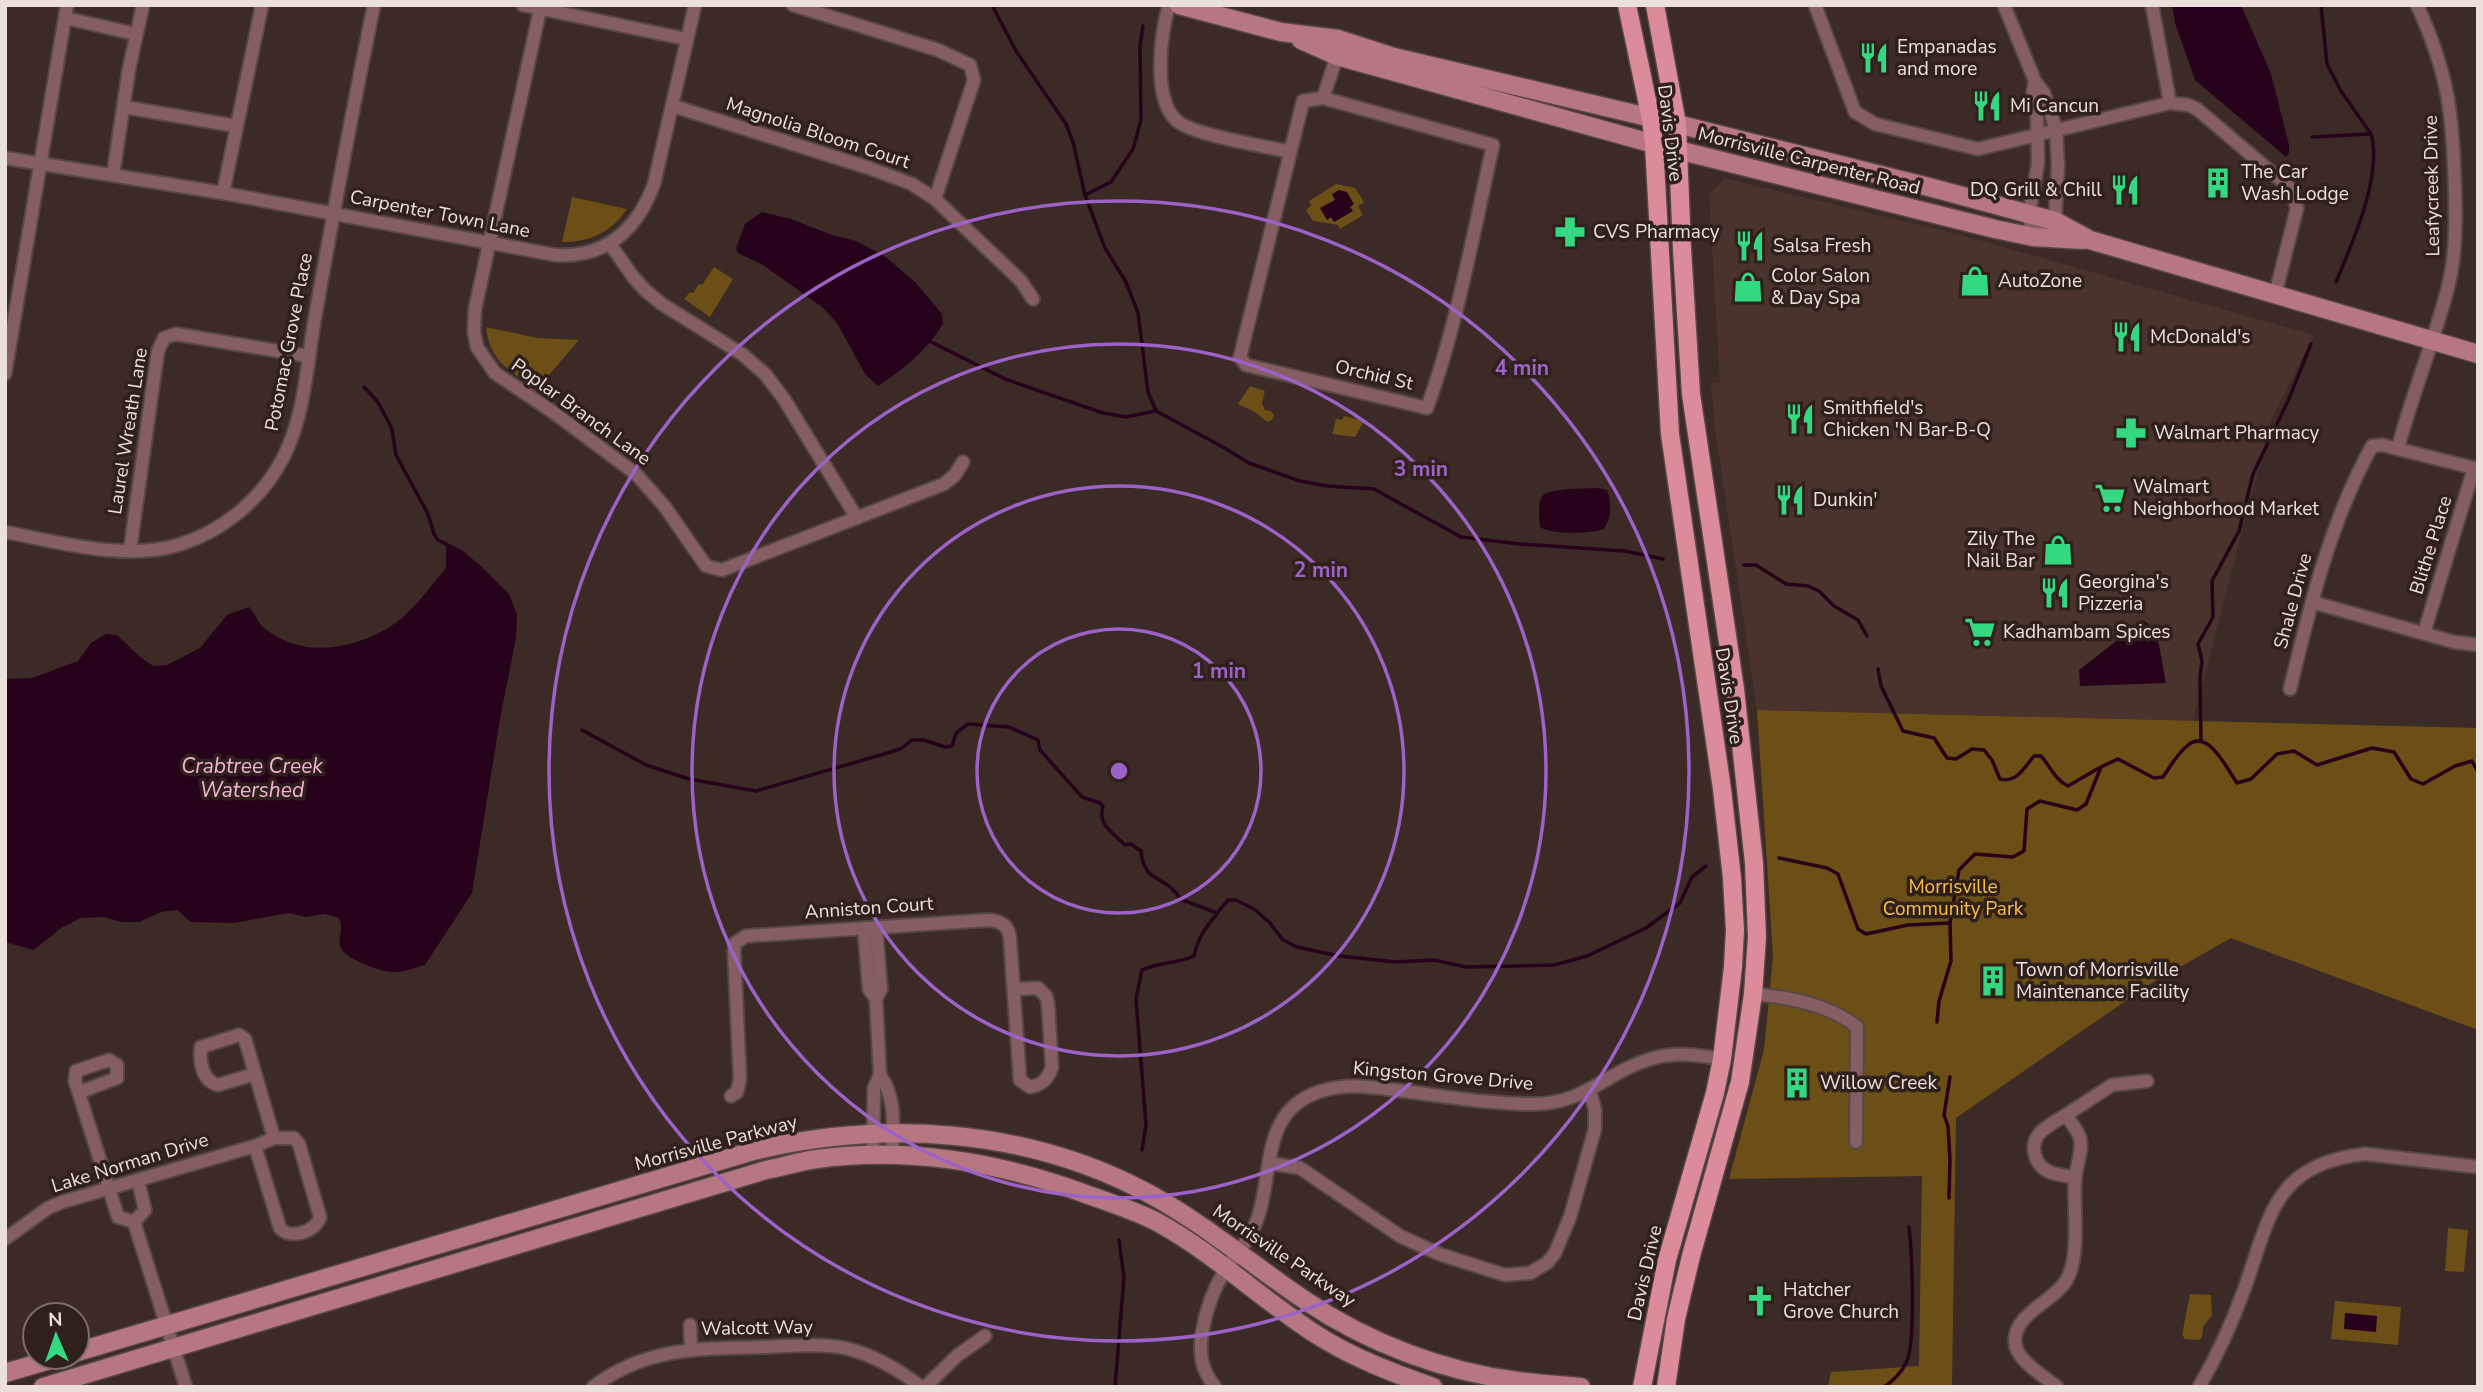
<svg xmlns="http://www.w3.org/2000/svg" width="2483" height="1392" viewBox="0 0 2483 1392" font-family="'Nunito Sans',sans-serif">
<rect width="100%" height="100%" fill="#3b2a26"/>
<!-- built -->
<path fill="#4a332d" d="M1724,178L1961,235L2314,335L2271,420L2193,721L1757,710L1715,429L1711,383L1720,382L1709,195Z"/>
<!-- park -->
<g fill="#6b4f16">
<path d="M1336,184L1355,188L1364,202L1358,206L1363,215L1340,229L1338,225L1313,221L1306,210L1311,206L1309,201Z"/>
<path d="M572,197L627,209C613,231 588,243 562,242Z"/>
<path d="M714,267L733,279L710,317L684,299L690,292L693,293L699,284L702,285Z"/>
<path d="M486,327L537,338L579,340L537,389C510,371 490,362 486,327Z"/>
<path d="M1250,386L1265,391L1262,403L1265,410L1271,411L1274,415L1272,420L1267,422L1255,412L1238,404Z"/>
<path d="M1344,416L1364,421L1355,437L1332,434L1336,419L1342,420Z"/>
<path d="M1757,710L2478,728V1030L2231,938L2150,984L1956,1118L1952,1387H1828L1831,1372L1919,1366L1922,1176L1729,1179L1764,1050L1773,956Z"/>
<path d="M2448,1228L2468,1230L2464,1272L2445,1271Z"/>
<path d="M2190,1294L2211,1295L2212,1315L2203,1327L2202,1337L2199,1340L2185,1339L2182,1335Z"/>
<path d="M2335,1301L2401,1307L2398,1345L2331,1339Z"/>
</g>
<!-- water -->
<g fill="#26031a">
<path d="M2172,5H2241L2271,74L2289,145V153L2286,157L2195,80L2175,23Z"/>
<path d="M1339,190L1347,192L1354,204L1350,207L1353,211L1334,222L1331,217L1327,220L1320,208L1335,200L1332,194Z"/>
<path d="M762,212L791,219L832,235L856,241L886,257L916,283L942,314L943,324C925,352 905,368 878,386L865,374L837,323L822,307L763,265L738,253L736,248L745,224Z"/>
<path d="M1597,488L1607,490C1612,505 1612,516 1604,529C1590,534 1552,535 1540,527C1539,519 1538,505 1541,498C1545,487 1586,489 1597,488Z"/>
<path d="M446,542L463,551L482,567L509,594L517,615L516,638L500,719L472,893L425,965C417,967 407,971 398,972C386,974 344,960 340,946C338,936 344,928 339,918L324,914L306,917L289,913L234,923L191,922L177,910L161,912L139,922H122L104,917L81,918L61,928L34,950L5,942V679L32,678L78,661L91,643L106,634L117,635L140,657L153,666L167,665L200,648L227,615L249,607C254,612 256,619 261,625C265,630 273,634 278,637C314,657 357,647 391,626C412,613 430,587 446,568Z"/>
<path d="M2143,620L2153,627L2159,645L2166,683L2080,686L2079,670Z"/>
<path d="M2345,1313L2377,1316L2376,1332L2344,1329Z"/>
</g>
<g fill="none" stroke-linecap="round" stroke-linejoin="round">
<!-- stream -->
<g stroke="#26031a" stroke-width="3.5">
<path d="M992,5L1016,51L1066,124L1073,142L1085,195L1105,248L1126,282L1138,313L1148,392L1156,411L1223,447L1249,463L1300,481L1327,486L1374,489L1461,537L1520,544L1625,551L1663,559"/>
<path d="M2321,5L2327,64L2341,91L2371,134C2383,175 2352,244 2336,282"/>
<path d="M2312,137L2370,134"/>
<path d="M1085,195L1111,182L1133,149L1141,120L1140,46L1143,26"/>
<path d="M931,342L1005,379L1103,413L1126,417L1155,411"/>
<path d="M364,387L377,401L385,415L392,429L396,455L428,514L434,534L438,540L446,544"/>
<path d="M1744,565H1756L1786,584L1808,586L1819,591L1834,606L1858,620L1867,636"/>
<path d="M1878,669L1881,686L1903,731L1934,738L1947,758L1956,759L1972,749L1984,750L1992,760L2000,779C2017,783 2024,768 2034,756H2041C2050,766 2055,780 2068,786L2099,768"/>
<path d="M582,730L646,765L689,779L756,791L891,752L902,748L912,740H924L945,747L952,746L956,733L968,724L1009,727L1038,740L1040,750L1082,797L1100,803L1103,807C1097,824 1113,833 1125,845L1131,844L1141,851C1144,885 1166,874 1180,899L1217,913L1228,900H1236L1254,909L1270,923L1283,940L1297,947L1339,956L1396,962L1434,960L1466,967L1554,965L1587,956L1646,928L1680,903L1692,877L1706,866"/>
<path d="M2201,740L2200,679L2202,661L2198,644L2213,617L2212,581L2239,531L2253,474L2288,401L2311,344"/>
<path d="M1779,858L1827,868L1838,874L1858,929L1866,934L1908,925L1950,923L1959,870L1975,854L2013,857L2024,851L2027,809L2040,801L2077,810L2086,804L2101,767L2118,759L2154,778L2163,777C2170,767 2177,754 2187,746C2208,727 2227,769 2237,783L2251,779L2277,754L2294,751L2317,765L2372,748L2394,752L2411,779L2423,784L2455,766L2472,761L2478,772"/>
<path d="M1937,1022L1939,1001L1951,961L1950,923"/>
<path d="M1142,1150L1146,1125L1136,999L1142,970C1159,962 1177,964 1194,956C1198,938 1205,928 1217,914"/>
<path d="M1949,1198L1950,1160L1948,1126L1944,1115L1950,1077"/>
<path d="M1115,1387L1124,1277L1119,1240"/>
<path d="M1884,1387C1893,1381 1901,1373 1906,1363C1916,1345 1912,1252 1909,1227"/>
</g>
<!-- street casing -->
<g stroke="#574743" stroke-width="16">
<g id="street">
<path d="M523,5L686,39"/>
<path d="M541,5L475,309L474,332L477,347L495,373L553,412L636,474L665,507L706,566L722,570L944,484L955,475L963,462"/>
<path d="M793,5L938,50L970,65L974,80L935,199"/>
<path d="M1169,5C1161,33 1152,97 1176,120C1191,135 1266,146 1290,152"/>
<path d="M1815,5L1855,112L1875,124L1978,149L2170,103L2152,5"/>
<path d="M2004,5L2035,81L2044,93L2056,129L2058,166L2055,221L2033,237L2029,215L2038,163L2037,115L2033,92L2035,81"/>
<path d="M65,18L136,34"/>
<path d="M1323,98L1303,101L1240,357L1246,365L1427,408C1457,326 1474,230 1493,145L1323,98L1337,56"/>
<path d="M2170,103L2188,105L2197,109L2290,188L2297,208L2275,295"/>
<path d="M673,106L869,168L912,184L935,199L1021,281L1033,299"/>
<path d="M124,107L236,126"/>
<path d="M5,158L223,193L555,255C606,258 637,230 654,184L695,5"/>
<path d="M113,175L129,69L143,5"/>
<path d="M223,193L262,5"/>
<path d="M610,244L634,278L646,291L662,304L742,354L765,374L784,399L857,518"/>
<path d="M5,374L67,5"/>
<path d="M2398,448C2412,395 2433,344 2447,291C2456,258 2456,224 2455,191C2453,116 2449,74 2417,5"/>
<path d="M5,532C59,542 123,561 178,545C224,531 263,498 284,456C306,412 307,359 316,312C334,209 353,107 374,5"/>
<path d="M130,550L153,385L158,351L164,338L176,334L308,356"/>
<path d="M2312,602L2454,642L2478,645"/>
<path d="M2424,633L2474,468"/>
<path d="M2290,689C2310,606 2330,522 2372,446L2382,445L2478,469"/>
<path d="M864,928L869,989L876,999"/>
<path d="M1753,994C1788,997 1829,1004 1857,1027L1856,1142"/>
<path d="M255,1074L218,1085C202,1081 199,1061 201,1047L239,1035L245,1039L274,1138"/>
<path d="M880,1075C897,1099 893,1128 892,1155"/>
<path d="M80,1092L117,1078V1065L109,1060L76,1071L75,1081L118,1217L134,1222L186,1387"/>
<path d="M731,1096L737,1092L740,1079L734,951L735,943L746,936L989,920C1001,921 1009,926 1010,939L1020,1080L1030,1087C1042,1085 1048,1079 1052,1067L1048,1004L1046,996L1038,988L1014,989"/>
<path d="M2066,1115C2057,1121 2045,1126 2039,1134C2034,1140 2033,1148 2035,1155C2040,1174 2058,1175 2075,1177"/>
<path d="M873,1155L874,1088L880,1075L876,999L881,989L876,927"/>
<path d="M1269,1163L1300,1168L1400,1236L1439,1254L1505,1275L1530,1273L1547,1263L1555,1253L1570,1217L1595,1129V1110L1590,1091"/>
<path d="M134,1222L145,1210L138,1180"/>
<path d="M5,1239L48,1208L62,1202L255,1146L274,1138H294L299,1144L320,1217C316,1232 290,1240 280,1228L255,1146"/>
<path d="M690,1325L691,1349"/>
<path d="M593,1387C647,1346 701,1349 766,1347C792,1346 820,1343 845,1348C874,1355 898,1369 921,1387"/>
<path d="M925,1387L958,1355L985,1336"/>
<path d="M1215,1387C1201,1369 1199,1354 1202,1333C1206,1309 1213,1289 1226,1269C1237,1253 1250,1239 1257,1220C1273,1177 1261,1117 1311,1095C1343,1080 1377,1088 1410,1092C1450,1097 1491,1104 1532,1104C1585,1105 1608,1070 1654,1058C1676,1052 1699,1055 1722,1059"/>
<path d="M2057,1387C2044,1376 2015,1360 2015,1341C2015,1313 2053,1302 2066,1281C2081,1256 2073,1209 2075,1180C2076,1166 2083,1152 2080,1138C2078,1130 2070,1122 2066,1115L2112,1085L2147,1081"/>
<path d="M2199,1387C2217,1356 2232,1323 2244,1290C2270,1217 2273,1164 2365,1154L2478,1167"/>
</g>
</g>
<!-- secondary casing -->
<g stroke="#574743" stroke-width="21">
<g id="secondary">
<path d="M1179,5L1281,32L1338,39L1394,57L1677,124L1929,187L2055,221L2090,240L2478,354"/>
<path d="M1301,40L1337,56L1654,144L1995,229L2033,237L2083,240"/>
<path d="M77,1352L753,1151C883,1120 1024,1128 1144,1191C1203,1222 1252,1265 1306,1301C1368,1343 1445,1372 1518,1381C1539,1384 1560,1385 1581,1387"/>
<path d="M5,1373L60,1357"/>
<path d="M43,1387L766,1170C783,1167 800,1161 817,1159C908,1147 998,1162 1083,1193C1107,1202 1134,1210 1157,1222C1214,1253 1262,1300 1317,1335C1353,1358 1393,1373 1433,1387"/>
</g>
</g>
<!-- primary casing -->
<g stroke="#574743" stroke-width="21">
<g id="primary">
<path d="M1627,5L1651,119L1654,144L1670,434L1722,789L1732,878L1735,930L1733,967L1722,1059L1715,1093L1667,1260L1642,1387"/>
<path d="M1655,5L1677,124L1682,249L1691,394L1735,689L1754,863L1757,937L1753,994L1740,1082L1691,1256L1676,1319L1666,1387"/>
</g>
</g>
<!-- street -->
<use href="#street" stroke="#855e64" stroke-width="12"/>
<!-- secondary -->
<use href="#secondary" stroke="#b67782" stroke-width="18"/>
<!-- primary -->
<use href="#primary" stroke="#db8b99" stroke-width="18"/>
</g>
<!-- distance rings -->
<g fill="none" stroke="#9d62c8" stroke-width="3.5">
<circle cx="1119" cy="771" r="142"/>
<circle cx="1119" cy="771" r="285"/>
<circle cx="1119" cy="771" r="427"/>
<circle cx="1119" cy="771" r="570"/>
</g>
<!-- icons -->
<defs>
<g id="restaurant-bare" transform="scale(2.415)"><path d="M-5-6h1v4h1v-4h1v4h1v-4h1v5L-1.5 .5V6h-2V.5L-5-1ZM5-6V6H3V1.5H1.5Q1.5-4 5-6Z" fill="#34d881" stroke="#30201c" stroke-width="2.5" paint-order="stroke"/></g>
<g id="building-bare" transform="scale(2.415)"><path d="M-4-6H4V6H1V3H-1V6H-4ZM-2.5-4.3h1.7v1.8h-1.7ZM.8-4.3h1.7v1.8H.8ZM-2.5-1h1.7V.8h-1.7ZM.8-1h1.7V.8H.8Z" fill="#34d881" stroke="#30201c" stroke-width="2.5" paint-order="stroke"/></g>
<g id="pharmacy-bare" transform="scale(2.415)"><path d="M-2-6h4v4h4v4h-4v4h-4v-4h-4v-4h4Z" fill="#34d881" stroke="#30201c" stroke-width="2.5" paint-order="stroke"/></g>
<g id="shop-bare" transform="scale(2.415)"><path d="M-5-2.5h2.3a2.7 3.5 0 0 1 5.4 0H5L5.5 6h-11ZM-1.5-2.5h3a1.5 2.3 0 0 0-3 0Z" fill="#34d881" stroke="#30201c" stroke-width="2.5" paint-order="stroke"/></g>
<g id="supermarket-bare" transform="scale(2.415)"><path d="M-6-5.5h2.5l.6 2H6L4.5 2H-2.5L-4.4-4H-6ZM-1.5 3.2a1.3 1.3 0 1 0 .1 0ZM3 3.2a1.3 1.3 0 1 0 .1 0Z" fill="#34d881" stroke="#30201c" stroke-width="2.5" paint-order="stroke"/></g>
<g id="church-bare" transform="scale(2.415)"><path d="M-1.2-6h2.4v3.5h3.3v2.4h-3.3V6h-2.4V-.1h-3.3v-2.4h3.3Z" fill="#34d881" stroke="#30201c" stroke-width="2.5" paint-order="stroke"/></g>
</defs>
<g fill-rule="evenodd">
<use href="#restaurant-bare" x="1874" y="58"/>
<use href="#restaurant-bare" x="1987" y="106"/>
<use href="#building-bare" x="2218" y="183"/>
<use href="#restaurant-bare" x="2125" y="190"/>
<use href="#pharmacy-bare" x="1570" y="232"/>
<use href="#restaurant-bare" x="1750" y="246"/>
<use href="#shop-bare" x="1975" y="281"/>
<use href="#shop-bare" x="1748" y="287"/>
<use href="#restaurant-bare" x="2127" y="337"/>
<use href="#restaurant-bare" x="1800" y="419"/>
<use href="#pharmacy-bare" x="2131" y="433"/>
<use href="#supermarket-bare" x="2110" y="498"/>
<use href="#restaurant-bare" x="1790" y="500"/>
<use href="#shop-bare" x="2058" y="550"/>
<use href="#restaurant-bare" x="2055" y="593"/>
<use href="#supermarket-bare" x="1980" y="632"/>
<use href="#building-bare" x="1993" y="981"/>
<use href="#building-bare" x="1797" y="1083"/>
<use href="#church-bare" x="1760" y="1301"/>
</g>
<g text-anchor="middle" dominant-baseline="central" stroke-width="7" stroke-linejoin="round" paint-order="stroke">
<!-- poi labels -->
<g font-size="19" fill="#ece0dd" stroke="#30201c" text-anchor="start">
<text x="1897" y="47">Empanadas<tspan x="1897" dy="22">and more</tspan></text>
<text x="2010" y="106">Mi Cancun</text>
<text x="2241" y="172">The Car<tspan x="2241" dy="22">Wash Lodge</tspan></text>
<text x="2102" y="190" text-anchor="end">DQ Grill &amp; Chill</text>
<text x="1593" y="232">CVS Pharmacy</text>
<text x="1773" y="246">Salsa Fresh</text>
<text x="1771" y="276">Color Salon<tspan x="1771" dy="22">&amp; Day Spa</tspan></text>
<text x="1998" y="281">AutoZone</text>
<text x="2150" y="337">McDonald's</text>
<text x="1823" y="408">Smithfield's<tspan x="1823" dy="22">Chicken 'N Bar-B-Q</tspan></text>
<text x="2154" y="433">Walmart Pharmacy</text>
<text x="2133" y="487">Walmart<tspan x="2133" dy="22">Neighborhood Market</tspan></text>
<text x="1813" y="500">Dunkin'</text>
<text x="2035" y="539" text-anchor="end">Zily The<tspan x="2035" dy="22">Nail Bar</tspan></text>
<text x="2078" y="582">Georgina's<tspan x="2078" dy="22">Pizzeria</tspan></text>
<text x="2003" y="632">Kadhambam Spices</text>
<text x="2016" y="970">Town of Morrisville<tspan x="2016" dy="22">Maintenance Facility</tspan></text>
<text x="1820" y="1083">Willow Creek</text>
<text x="1783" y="1290">Hatcher<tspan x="1783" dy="22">Grove Church</tspan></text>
</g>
<!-- street labels -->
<g font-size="19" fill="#ece0dd" stroke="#30201c">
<text transform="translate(818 133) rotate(18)">Magnolia Bloom Court</text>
<text transform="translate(1670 133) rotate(83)">Davis Drive</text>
<text transform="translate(1809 161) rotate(14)">Morrisville Carpenter Road</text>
<text transform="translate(2432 186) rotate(-91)">Leafycreek Drive</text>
<text transform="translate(440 214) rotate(11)">Carpenter Town Lane</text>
<text transform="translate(289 342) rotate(-79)">Potomac Grove Place</text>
<text transform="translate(1374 375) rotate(13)">Orchid St</text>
<text transform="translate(581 412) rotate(36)">Poplar Branch Lane</text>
<text transform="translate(128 431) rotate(-81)">Laurel Wreath Lane</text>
<text transform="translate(2431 545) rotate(-73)">Blithe Place</text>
<text transform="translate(2293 601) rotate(-75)">Shale Drive</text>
<text transform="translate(1729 696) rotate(81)">Davis Drive</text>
<text transform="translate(869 908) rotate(-4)">Anniston Court</text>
<text transform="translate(1443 1076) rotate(5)">Kingston Grove Drive</text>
<text transform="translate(716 1143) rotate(-15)">Morrisville Parkway</text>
<text transform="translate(130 1163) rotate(-17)">Lake Norman Drive</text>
<text transform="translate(1284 1256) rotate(34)">Morrisville Parkway</text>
<text transform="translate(1645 1273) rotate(-77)">Davis Drive</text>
<text transform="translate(757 1328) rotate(-1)">Walcott Way</text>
</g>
<!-- park labels -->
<g font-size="19" fill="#fabf49" stroke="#30201c">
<text x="1953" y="887">Morrisville<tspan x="1953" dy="22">Community Park</tspan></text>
</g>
<!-- water labels -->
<g font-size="21" font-style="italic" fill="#f3b3d7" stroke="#30201c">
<text x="252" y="766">Crabtree Creek<tspan x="252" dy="24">Watershed</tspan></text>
</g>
</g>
<circle cx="1119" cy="771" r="10" fill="#9d62c8" stroke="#30201c" stroke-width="3.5"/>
<g font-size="21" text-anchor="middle" font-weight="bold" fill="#9d62c8" stroke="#30201c" stroke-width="7" stroke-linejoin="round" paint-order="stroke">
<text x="1522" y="375">4 min</text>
<text x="1421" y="476">3 min</text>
<text x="1321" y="577">2 min</text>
<text x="1219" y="678">1 min</text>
</g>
<!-- border -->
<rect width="2483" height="1392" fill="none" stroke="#ece0dd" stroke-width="14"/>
<!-- north arrow -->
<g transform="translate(56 1336) rotate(358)"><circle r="33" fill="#30201c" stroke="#7b6d69" stroke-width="2"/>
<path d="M0-5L12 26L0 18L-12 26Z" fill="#34d881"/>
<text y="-10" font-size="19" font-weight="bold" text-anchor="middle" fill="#ece0dd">N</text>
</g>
</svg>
